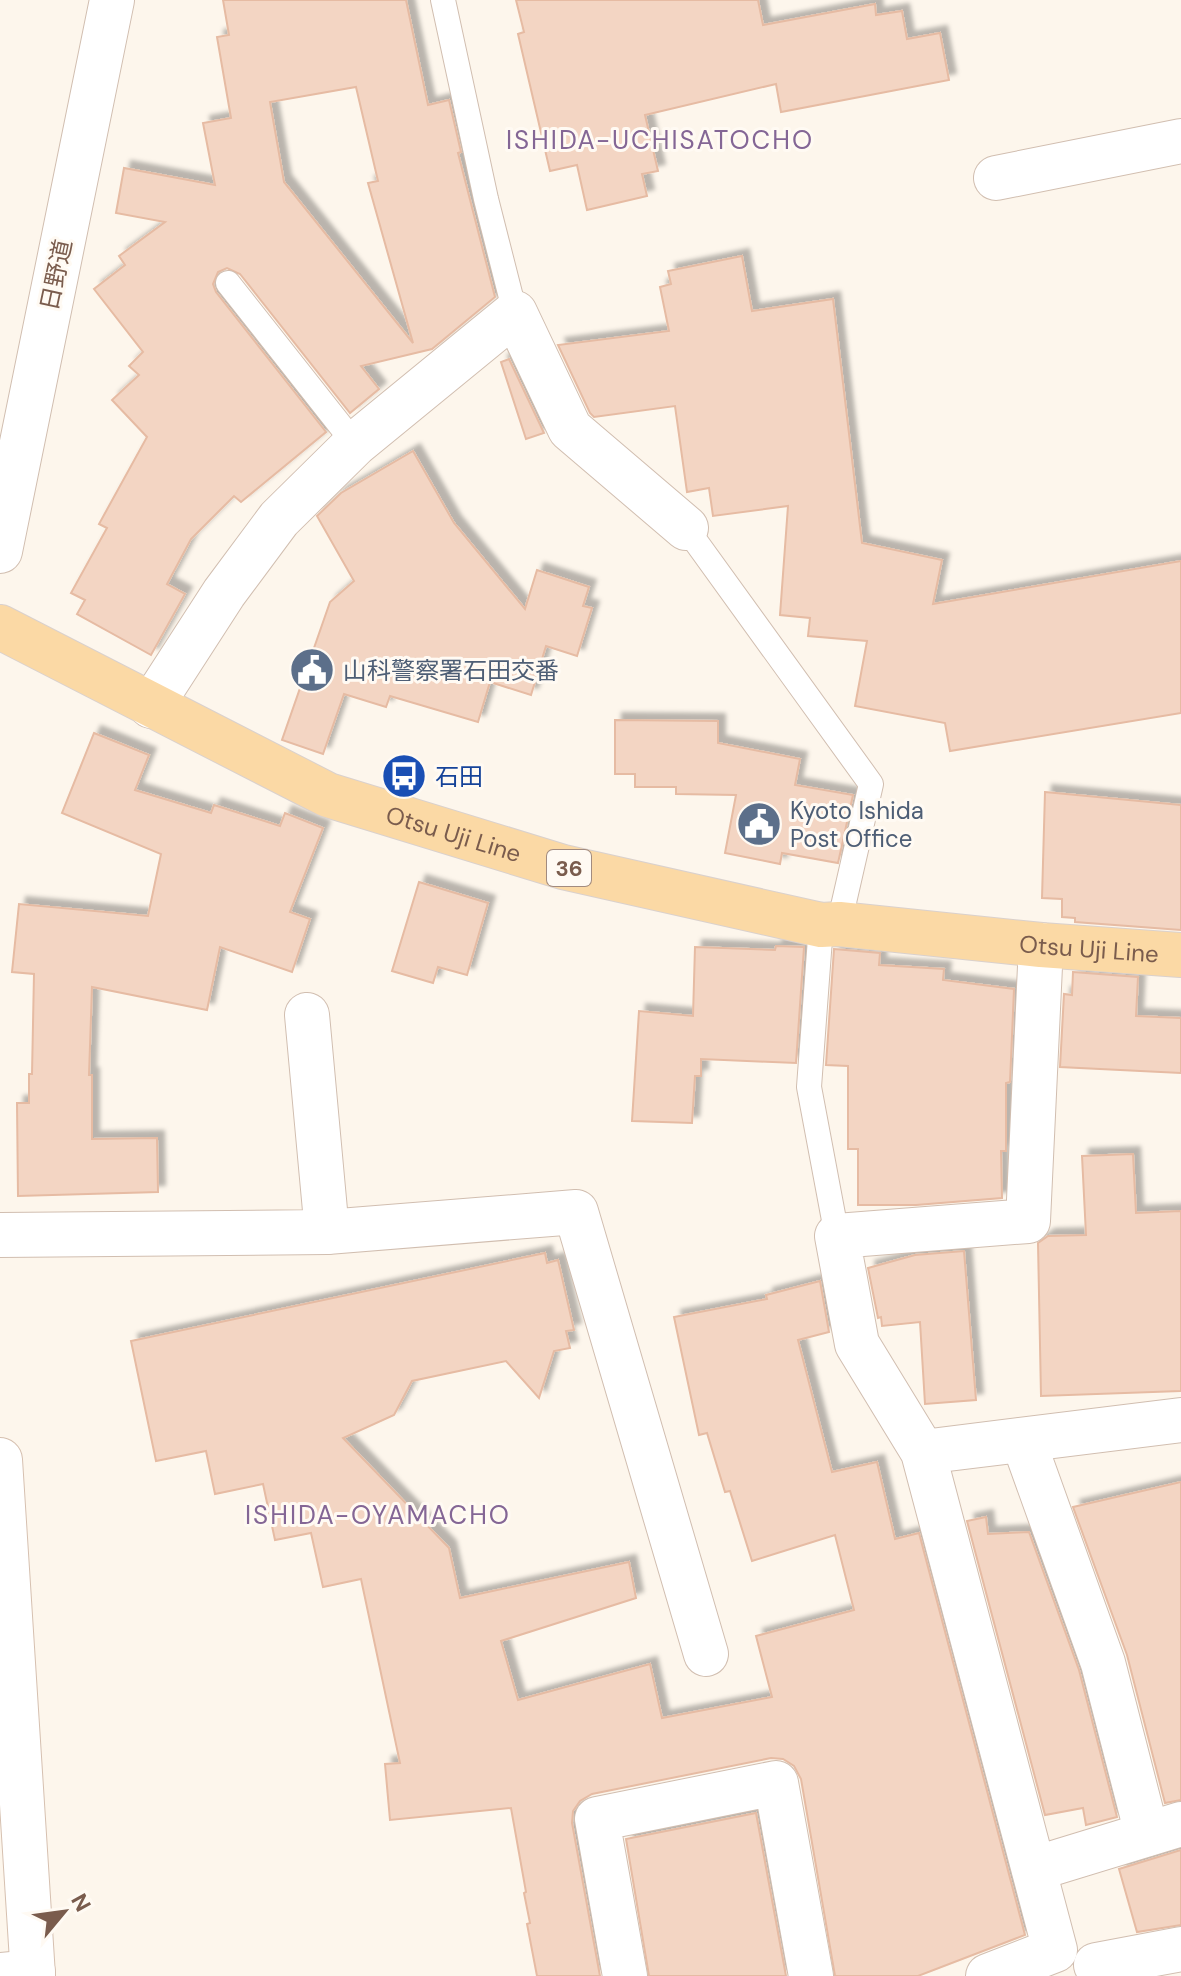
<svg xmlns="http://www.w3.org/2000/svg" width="1181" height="1976" viewBox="0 0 1181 1976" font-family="'DM Sans','Noto Sans JP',sans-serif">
<defs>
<filter id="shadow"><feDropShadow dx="7" dy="-7" stdDeviation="2" flood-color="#0004"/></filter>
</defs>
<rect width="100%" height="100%" fill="#fdf6ec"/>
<!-- building -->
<g fill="#f3d5c3" stroke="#e6bba3" stroke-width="2" fill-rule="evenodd" filter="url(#shadow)">
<path d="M223,0H406L428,105L449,100L461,152L458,153L495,297L432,349L361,366L379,389L350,413L240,274L227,268L218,272L213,284L216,292L326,432L241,502L234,496L191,539L167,584L185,594L151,655L77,614L85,600L71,593L107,528L99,524L147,437L112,400L139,375L129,366L143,352L94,289L125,265L119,256L165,222L116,213L124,168L215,185L203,123L231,118L217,37L229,35ZM356,87L378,181L368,183L413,343L284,182L270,102Z"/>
<path d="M516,0H758L763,25L875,4L876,15L902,11L907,39L940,33L949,80L781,112L776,84L645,115L658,171L642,174L647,196L587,210L577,165L550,171L518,34L524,32Z"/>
<path d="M742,256L752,311L833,299L862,543L942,560L933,604L1181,561V713L950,751L945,723L855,706L867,641L808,636L810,618L780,615L788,506L713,516L709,488L687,492L675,406L594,417L590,413L558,345L669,331L660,287L671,284L668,271Z"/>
<path d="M509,359L544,433L526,439L501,362Z"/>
<path d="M413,451L454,523L525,609L537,570L589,587L583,606L592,608L577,656L546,646L531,695L490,682L478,722L390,696L386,707L344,694L323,754L282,740L330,602L354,581L317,516L341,493Z"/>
<path d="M615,720L718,721V743L800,759L795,785L853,795L838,863L782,853L780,864L725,853L736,795L676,794V787H635V774H615Z"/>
<path d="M94,733L149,755L135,790L211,813L214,805L280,826L285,813L323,828L290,912L310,919L292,972L220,947L207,1010L92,987L89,1075H92V1139L157,1138L158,1192L18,1196L17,1103H29V1074H32L34,974L12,972L19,904L148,916L161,854L62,813Z"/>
<path d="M1045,792L1181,805V930L1075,922V918L1062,917V899L1042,898Z"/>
<path d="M419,882L488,903L467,975L438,967L433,983L392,971Z"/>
<path d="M776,946L804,947L796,1063L701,1059V1076H695L692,1123L632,1121L639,1011L693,1016L695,947L775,950Z"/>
<path d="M834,949L880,953L879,965L944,969L943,980L1014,989L1010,1082L1006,1083V1151H1001L1002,1198L916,1205H858V1149H848V1066L826,1065Z"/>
<path d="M1073,972L1138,977L1136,1016L1181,1018V1073L1060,1067L1064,994L1072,995Z"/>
<path d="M1133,1154L1136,1213L1181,1211V1391L1041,1396L1038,1243L1048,1236L1086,1235L1082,1156Z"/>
<path d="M964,1251L976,1400L925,1404L920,1322L882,1326L881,1317L878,1318L868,1268L915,1255Z"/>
<path d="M545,1253L547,1263L558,1260L574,1330L566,1331L570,1348L554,1351L539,1398L506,1361L412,1381L394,1415L343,1438L449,1548L460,1598L629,1562L636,1598L501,1641L518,1700L650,1664L662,1718L772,1697L756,1636L854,1610L835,1535L752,1561L730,1491L725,1492L707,1433L699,1435L674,1317L767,1299L766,1295L820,1281L829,1332L798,1340L832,1472L877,1462L895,1539L919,1533L1025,1935L918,1976H835L801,1779L794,1766L783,1759L771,1758L592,1794L580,1801L573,1811L572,1823L600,1976H537L527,1924L530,1923L524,1893L526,1892L511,1808L390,1820L385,1764L400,1763L361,1579L323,1587L311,1533L275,1540L263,1484L215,1494L206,1451L156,1461L131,1341Z"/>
<path d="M1181,1482V1800L1165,1803L1127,1655L1073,1507Z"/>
<path d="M986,1517L988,1534L1029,1532L1079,1670L1117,1817L1086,1825L1083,1808L1045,1815L967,1521Z"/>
<path d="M756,1813L786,1976H649L626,1839Z"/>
<path d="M1181,1850V1925L1137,1932L1119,1869Z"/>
</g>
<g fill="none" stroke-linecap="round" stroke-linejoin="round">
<!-- service casing -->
<g stroke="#d1beb0" stroke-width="26">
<g id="service">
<path d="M443,0L486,199L515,313"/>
<path d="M228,283L355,444"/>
<path d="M686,528L871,784L839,924"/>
<path d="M821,925L809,1087L837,1236"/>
</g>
</g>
<!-- minor casing -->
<g stroke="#d1beb0" stroke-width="46">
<g id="minor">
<path d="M996,178L1181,141"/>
<path d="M151,706L224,593L279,519L355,444L515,313L570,429L686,528"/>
<path d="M327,1232L576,1212L706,1654"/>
<path d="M0,1235L327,1232L307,1015"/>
<path d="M1023,1440L1103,1663L1147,1834"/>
<path d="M923,1452L1181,1420"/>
<path d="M1034,1869L1181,1824"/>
<path d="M1096,1965L1181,1949"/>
<path d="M0,1975L33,1972"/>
<path d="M625,1976L597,1819L776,1783L811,1976"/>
<path d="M988,1976L1055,1950L923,1452L857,1344L837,1236L1028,1221L1041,945"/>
</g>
</g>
<!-- tertiary casing -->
<g stroke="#d1beb0" stroke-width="46">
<path id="tertiary" d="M0,551L112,0"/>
</g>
<!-- secondary casing -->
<g stroke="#d6c0b0" stroke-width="46">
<path id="secondary" d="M0,1460L33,1976"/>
</g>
<!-- primary casing -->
<g stroke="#dad1cd" stroke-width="46">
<g id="primary">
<path id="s1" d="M0,627L328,795L563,867L821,925L839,924L1041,945L1181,955"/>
</g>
</g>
<!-- service -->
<use href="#service" stroke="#fff" stroke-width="24"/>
<!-- minor -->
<use href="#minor" stroke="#fff" stroke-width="44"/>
<!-- tertiary -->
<use href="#tertiary" stroke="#fff" stroke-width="44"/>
<!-- secondary -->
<use href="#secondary" stroke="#fff" stroke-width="44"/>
<!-- primary -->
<use href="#primary" stroke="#fbd9a5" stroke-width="44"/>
</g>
<!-- icons -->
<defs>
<g id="civic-disc" transform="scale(2.3)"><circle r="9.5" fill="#5c6f8a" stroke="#fffaf3"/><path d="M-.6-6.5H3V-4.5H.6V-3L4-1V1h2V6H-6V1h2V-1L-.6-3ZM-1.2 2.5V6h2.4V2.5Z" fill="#fff"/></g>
<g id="bus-disc" transform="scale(2.3)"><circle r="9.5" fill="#1a4fb4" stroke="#fffaf3"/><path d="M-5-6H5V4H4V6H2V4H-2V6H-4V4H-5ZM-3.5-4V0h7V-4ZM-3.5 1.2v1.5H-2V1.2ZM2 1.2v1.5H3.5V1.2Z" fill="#fff"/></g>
</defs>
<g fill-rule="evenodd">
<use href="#civic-disc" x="312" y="670"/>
<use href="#bus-disc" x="404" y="776"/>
<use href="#civic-disc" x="759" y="824"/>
</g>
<g text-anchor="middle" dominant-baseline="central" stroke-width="6" stroke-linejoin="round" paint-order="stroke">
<!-- shield labels -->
<rect fill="#fffaf3" stroke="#a28b7f" stroke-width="2" x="547" y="850" width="44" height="36" rx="6"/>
<g font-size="22" font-weight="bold" fill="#7a5c4d">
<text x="569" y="868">36</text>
</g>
<!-- street labels -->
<g font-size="24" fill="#7a5c4d" stroke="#fffaf3">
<text transform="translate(56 275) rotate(-78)">日野道</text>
<text stroke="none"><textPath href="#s1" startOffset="500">Otsu Uji Line</textPath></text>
<text stroke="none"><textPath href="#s1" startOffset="1148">Otsu Uji Line</textPath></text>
</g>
<!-- service labels -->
<g font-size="24" fill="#4e5e75" stroke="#fffaf3" text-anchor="start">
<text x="343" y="670">山科警察署石田交番</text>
<text x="790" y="810">Kyoto Ishida<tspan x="790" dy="28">Post Office</tspan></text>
</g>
<!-- transit labels -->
<g font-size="24" fill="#164399" stroke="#fffaf3" text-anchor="start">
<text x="435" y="776">石田</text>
</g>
<!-- neighbourhood labels -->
<g font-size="26" letter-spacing="2" fill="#846695" stroke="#fffaf3">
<text x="660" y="140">ISHIDA-UCHISATOCHO</text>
<text x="378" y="1515">ISHIDA-OYAMACHO</text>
</g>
</g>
<!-- north arrow -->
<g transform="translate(64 1912) rotate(61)" stroke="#fffaf3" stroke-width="6" paint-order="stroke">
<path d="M0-6L14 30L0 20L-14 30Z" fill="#7a5c4d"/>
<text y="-12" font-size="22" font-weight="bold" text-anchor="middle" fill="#7a5c4d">N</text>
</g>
</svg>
